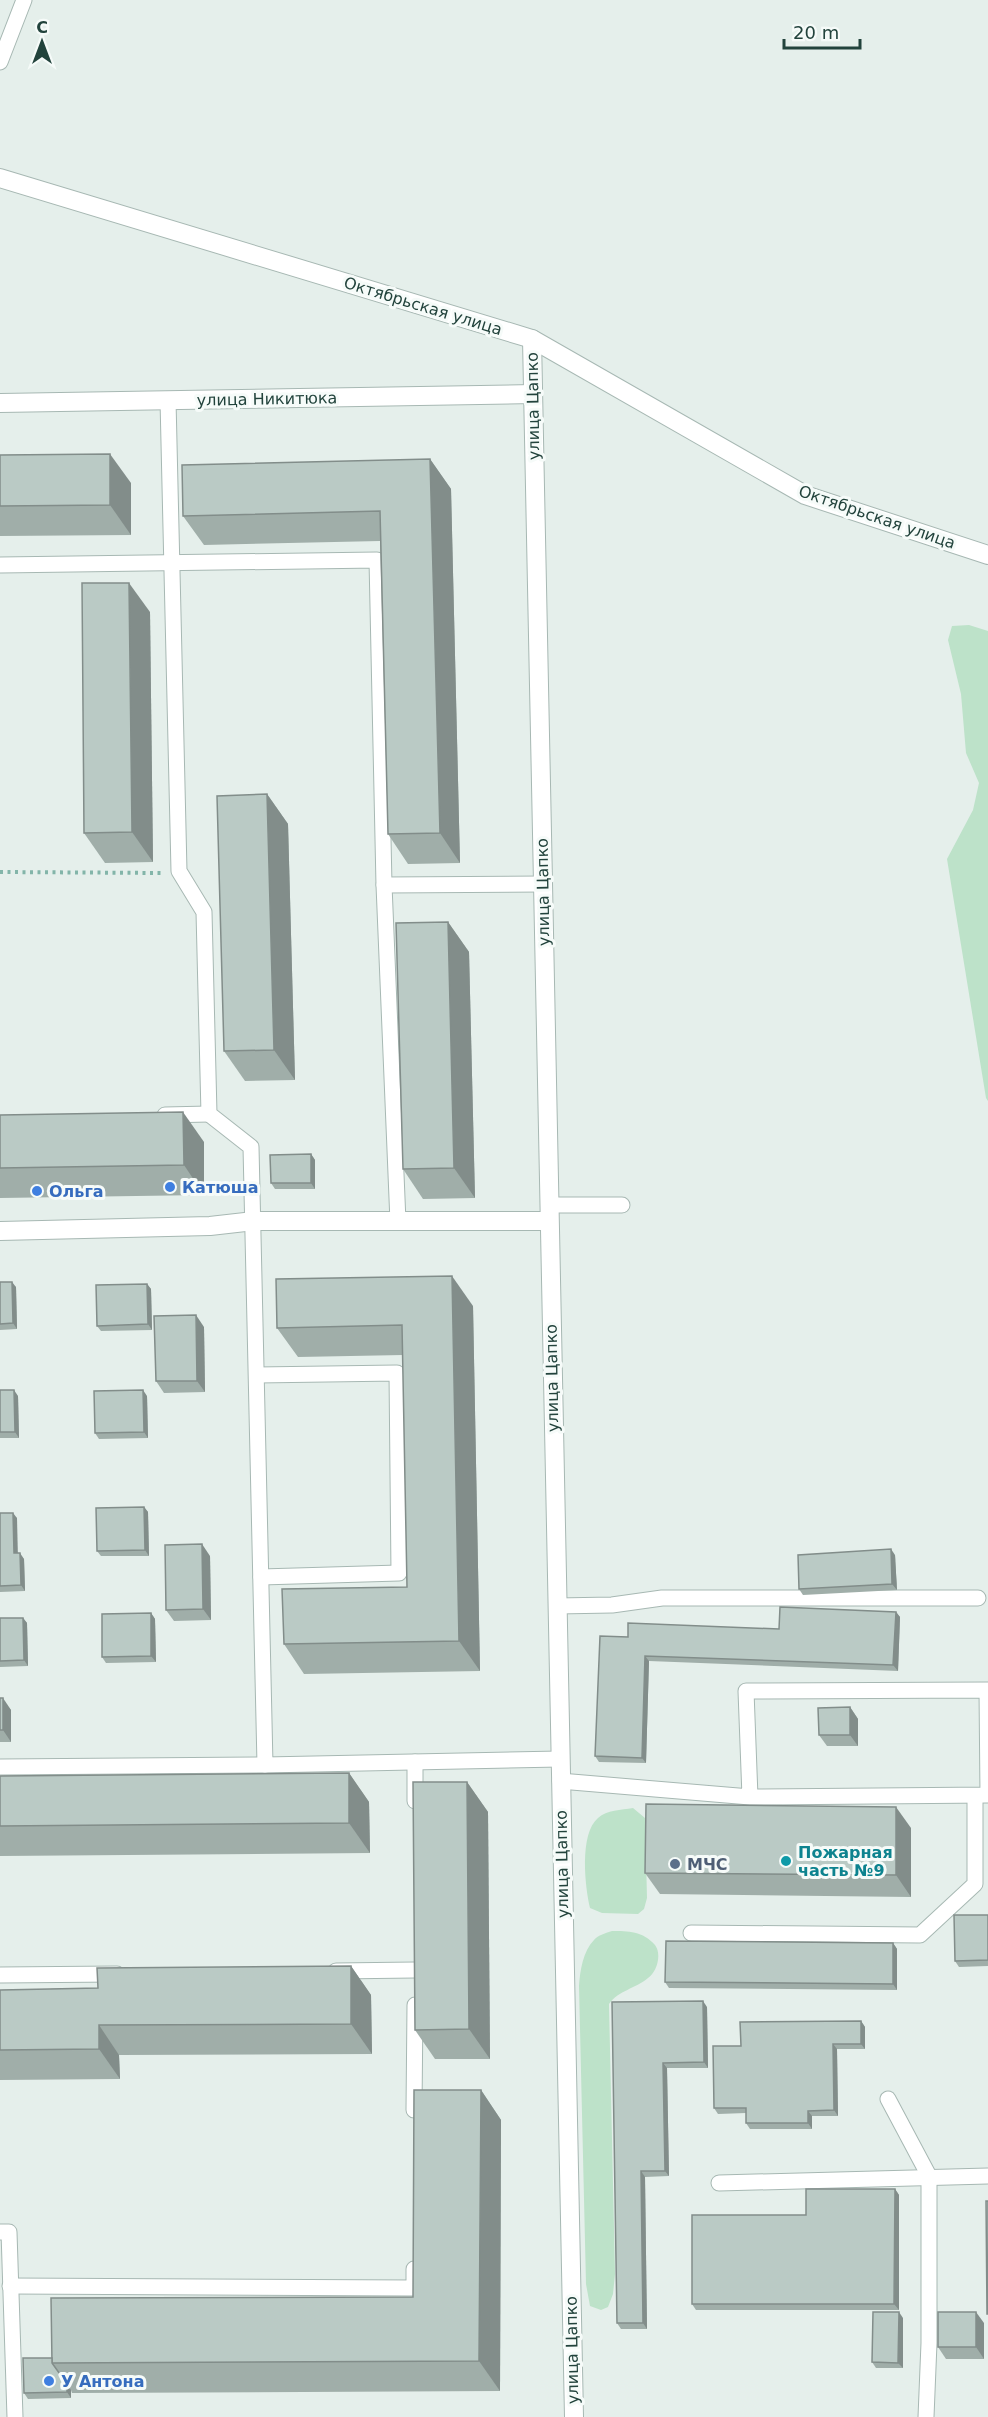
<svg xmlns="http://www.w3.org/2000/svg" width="988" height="2417" viewBox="0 0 988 2417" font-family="'DejaVu Sans',sans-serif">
<rect width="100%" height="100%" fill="#e5efeb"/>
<!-- green -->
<g fill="#bde2c9">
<path d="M969,625L988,631V1101L986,1098L947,859L973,810L979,783L966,753L961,694L948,640L952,626Z"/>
<path d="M633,1808L645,1818L647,1898L644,1909L638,1914L602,1913L590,1908C585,1887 579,1834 598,1818C607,1810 621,1810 633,1808Z"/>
<path d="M612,1931C628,1931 643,1931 655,1945C662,1954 657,1972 648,1978C635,1989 619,1990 609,2004L615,2274L613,2294L608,2307L601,2310L590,2306L586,2284L579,1986C580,1971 583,1951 594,1940C598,1935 606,1933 612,1931Z"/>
</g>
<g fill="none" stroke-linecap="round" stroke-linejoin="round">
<!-- lane casing -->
<g stroke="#a7b8b3" stroke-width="17">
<g id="lane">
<path d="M0,62L24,0"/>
<path d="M168,400L179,871L204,912L209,1114L251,1147L265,1765L560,1759"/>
<path d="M0,565L377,560L384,885L398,1222"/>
<path d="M384,885L543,884"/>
<path d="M165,1115L209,1114"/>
<path d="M549,1205H622"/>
<path d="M257,1375L397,1373L399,1573L261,1577"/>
<path d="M557,1606L612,1605L662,1598H978"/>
<path d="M0,1767L265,1765"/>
<path d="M560,1781L750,1797L988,1795L987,1690L746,1691L750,1797"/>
<path d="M415,1801V1762"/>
<path d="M691,1933L920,1935L975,1884V1796"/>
<path d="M336,1971L415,1970"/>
<path d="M0,1975L117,1974"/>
<path d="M888,2099L929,2176V2343L926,2417"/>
<path d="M414,2110L415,2005"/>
<path d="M719,2183L988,2176"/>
<path d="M0,2232H9L15,2417"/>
<path d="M10,2286L414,2288V2269"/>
</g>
</g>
<!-- street casing -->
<g stroke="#a7b8b3" stroke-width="20">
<g id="street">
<path d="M0,178L532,339L805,495L988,555"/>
<path d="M532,339L574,2417"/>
<path d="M0,403L533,394"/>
<path d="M0,1231L210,1226L254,1221H549"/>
</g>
</g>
<!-- path -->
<path stroke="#83b5a9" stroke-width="4" stroke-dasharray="3 4.5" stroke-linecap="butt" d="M0,872L161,873"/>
<!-- lane -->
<use href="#lane" stroke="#fff" stroke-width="15"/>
<!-- street -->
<use href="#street" stroke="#fff" stroke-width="18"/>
</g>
<!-- wall -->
<g fill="#a0aea9">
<path d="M0,455L131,483V535L0,536Z"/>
<path d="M430,459L451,489L460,863L408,864L388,834L380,541L204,545L183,516Z"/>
<path d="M150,612L153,862L105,863L84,833Z"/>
<path d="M267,794L288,824L295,1080L245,1081L224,1051Z"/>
<path d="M448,922L469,952L475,1198L423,1199L403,1169Z"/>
<path d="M0,1115L204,1142V1195L0,1198Z"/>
<path d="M311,1154L315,1160V1189H275L271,1183Z"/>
<path d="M0,1282L16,1287L17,1329L0,1330Z"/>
<path d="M147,1284L151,1289L152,1330L101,1331L97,1326Z"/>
<path d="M473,1306L480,1671L304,1674L284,1644L407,1587L403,1355L298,1357L277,1328Z"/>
<path d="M204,1327L205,1392L164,1393L156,1381Z"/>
<path d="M0,1390L18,1396L19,1438H0Z"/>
<path d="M147,1396L148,1438L99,1439L95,1433Z"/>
<path d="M144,1507L148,1512L149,1556H101L97,1551Z"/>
<path d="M0,1513L17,1518V1553L24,1559L25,1591L0,1592Z"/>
<path d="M895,1555L897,1590L803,1595L799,1589Z"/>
<path d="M210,1556L211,1620L174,1621L166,1610Z"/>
<path d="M896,1612L900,1617L898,1671L649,1661L646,1763L599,1762L595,1756L628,1637L779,1629Z"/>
<path d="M151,1613L155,1619L156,1662L106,1663L102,1657Z"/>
<path d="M0,1618H23L27,1623L28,1666L0,1667Z"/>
<path d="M0,1698L11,1710V1742H0Z"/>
<path d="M850,1707L858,1719V1746H827L819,1735Z"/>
<path d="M349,1773L369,1802L370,1853L0,1856V1776Z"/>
<path d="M467,1782L488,1812L490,2059H435L415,2030Z"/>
<path d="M911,1828V1897L660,1894L645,1873Z"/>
<path d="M988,1915V1966L959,1967L955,1961Z"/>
<path d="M893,1943L897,1949V1990L669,1988L665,1982Z"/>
<path d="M351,1966L371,1995L372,2054L119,2055L120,2079L0,2080V1990L98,1988Z"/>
<path d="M612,2002L707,2007L708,2068H667L669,2176L645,2177L647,2329H621L617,2323Z"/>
<path d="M861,2021L865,2027V2049H837L838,2116H812V2129H750L746,2123V2113L718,2114L714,2108L741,2046Z"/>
<path d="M481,2090L501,2120L500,2391L72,2393L71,2390V2398L28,2399L24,2393L52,2358L413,2297Z"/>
<path d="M895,2189L899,2195V2310H696L692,2304L806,2215Z"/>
<path d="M903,2318V2368H876L872,2362Z"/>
<path d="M984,2323V2359H946L938,2347Z"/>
</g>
<!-- shaded-wall -->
<g fill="#828d8a">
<path d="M110,454L131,483V535L110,505Z"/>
<path d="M430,459L451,489L460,863L440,833Z"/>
<path d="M129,583L150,612L153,862L132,832Z"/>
<path d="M267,794L288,824L295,1080L274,1050Z"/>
<path d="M448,922L469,952L475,1198L454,1168Z"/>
<path d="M183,1112L204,1142V1195L184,1165Z"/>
<path d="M311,1154L315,1160V1189L311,1183Z"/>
<path d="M452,1276L473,1306L480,1671L459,1641Z"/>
<path d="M12,1282L16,1287L17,1329L13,1323Z"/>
<path d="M147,1284L151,1289L152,1330L148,1324Z"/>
<path d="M196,1315L204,1327L205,1392L197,1381Z"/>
<path d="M14,1390L18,1396L19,1438L15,1432Z"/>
<path d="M143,1390L147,1396L148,1438L144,1432Z"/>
<path d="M144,1507L148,1512L149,1556L145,1550Z"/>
<path d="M13,1513L17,1518L18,1559L14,1553Z"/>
<path d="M202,1544L210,1556L211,1620L203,1609Z"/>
<path d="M891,1549L895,1555L897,1590L892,1584Z"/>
<path d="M20,1553L24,1559L25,1591L21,1585Z"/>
<path d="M896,1612L900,1617L898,1671L893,1665Z"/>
<path d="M151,1613L155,1619L156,1662L151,1656Z"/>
<path d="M23,1618L27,1623L28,1666L24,1660Z"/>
<path d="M645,1656L649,1661L646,1763L642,1758Z"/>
<path d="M3,1698L11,1710V1742L3,1730Z"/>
<path d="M850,1707L858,1719V1746L850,1735Z"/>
<path d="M349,1773L369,1802L370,1853L349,1823Z"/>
<path d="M467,1782L488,1812L490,2059L469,2029Z"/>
<path d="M896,1807L911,1828V1897L896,1875Z"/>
<path d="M893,1943L897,1949V1990L893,1984Z"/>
<path d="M351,1966L371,1995L372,2054L351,2024Z"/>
<path d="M703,2001L707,2007L708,2068L704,2062Z"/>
<path d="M861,2021L865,2027V2049L861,2044Z"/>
<path d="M99,2025L119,2055L120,2079L99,2049Z"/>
<path d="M833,2044L837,2049L838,2116L834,2110Z"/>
<path d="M663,2063L667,2068L669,2176L665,2171Z"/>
<path d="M481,2090L501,2120L500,2391L479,2361Z"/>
<path d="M808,2111L812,2116V2129L808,2123Z"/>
<path d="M641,2171L645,2177L647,2329L643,2323Z"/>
<path d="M895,2189L899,2195V2310L894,2304Z"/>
<path d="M899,2312L903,2318V2368L898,2363Z"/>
<path d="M976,2312L984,2323V2359L976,2347Z"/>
<path d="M67,2384L71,2390V2398L67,2392Z"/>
</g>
<!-- building -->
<g fill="#bacac5" stroke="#828d8a" stroke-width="1.5">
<path d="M110,454V505L0,506V455Z"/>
<path d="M430,459L440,833L388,834L380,511L183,516L182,465Z"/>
<path d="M82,583H129L132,832L84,833Z"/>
<path d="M267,794L274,1050L224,1051L217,796Z"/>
<path d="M448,922L454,1168L403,1169L396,923Z"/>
<path d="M183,1112L184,1165L0,1168V1115Z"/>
<path d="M311,1154V1183H271L270,1155Z"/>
<path d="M452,1276L459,1641L284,1644L282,1589L407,1587L402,1325L277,1328L276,1279Z"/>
<path d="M0,1282H12L13,1323L0,1324Z"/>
<path d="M147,1284L148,1324L97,1326L96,1285Z"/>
<path d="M196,1315L197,1381H156L154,1316Z"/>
<path d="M0,1390H14L15,1432H0Z"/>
<path d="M143,1390L144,1432L95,1433L94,1391Z"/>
<path d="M144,1507L145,1550L97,1551L96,1508Z"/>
<path d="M0,1513H13L14,1553H20L21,1585L0,1586Z"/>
<path d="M202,1544L203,1609L166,1610L165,1545Z"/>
<path d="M891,1549L892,1584L799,1589L798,1555Z"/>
<path d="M780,1607L896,1612L893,1665L645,1656L642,1758L595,1756L600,1636L628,1637V1623L779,1629Z"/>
<path d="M151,1613V1656L102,1657V1614Z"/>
<path d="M0,1618H23L24,1660L0,1661Z"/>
<rect x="0" y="1698" width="3" height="32"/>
<path d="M850,1707V1735H819L818,1708Z"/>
<path d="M349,1773V1823L0,1826V1776Z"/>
<path d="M413,1782H467L469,2029L415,2030Z"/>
<path d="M646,1804L896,1807V1875L645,1873Z"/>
<path d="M954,1915H988V1960L955,1961Z"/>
<path d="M666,1941L893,1943V1984L665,1982Z"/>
<path d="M351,1966V2024L99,2025V2049L0,2050V1990L98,1988L97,1968Z"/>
<path d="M703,2001L704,2062L663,2063L665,2171H641L643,2323H617L612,2002Z"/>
<path d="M861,2021V2044H833L834,2110L808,2111V2123H746V2108H714L713,2046H741L740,2022Z"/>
<path d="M414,2090H481L479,2361L52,2363L51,2298L413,2297Z"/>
<path d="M806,2189H895L894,2304H692V2215H806Z"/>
<path d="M986,2201H988V2314H987Z"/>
<path d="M873,2312H899L898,2363L872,2362Z"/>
<rect x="938" y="2312" width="38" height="35"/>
<path d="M23,2358H52V2363L67,2384V2392L24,2393Z"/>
</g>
<!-- markers -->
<g fill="#3f7fe0" stroke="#f6fbf9" stroke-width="2">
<circle cx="170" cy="1187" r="6"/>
<circle cx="37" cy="1191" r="6"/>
<circle cx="49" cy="2381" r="6"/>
</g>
<circle fill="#0f9aa8" stroke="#f6fbf9" stroke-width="2" cx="786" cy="1861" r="6"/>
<circle fill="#5c6f8a" stroke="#f6fbf9" stroke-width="2" cx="675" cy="1864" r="6"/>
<g text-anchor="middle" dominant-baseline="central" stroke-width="6" stroke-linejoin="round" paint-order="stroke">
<!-- street labels -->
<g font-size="16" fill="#22433c" stroke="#f6fbf9">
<text transform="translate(423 306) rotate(17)">Октябрьская улица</text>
<text transform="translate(267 399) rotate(-1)">улица Никитюка</text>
<text transform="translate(533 406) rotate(-91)">улица Цапко</text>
<text transform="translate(877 517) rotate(19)">Октябрьская улица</text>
<text transform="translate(543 892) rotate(-91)">улица Цапко</text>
<text transform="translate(552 1378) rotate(-91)">улица Цапко</text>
<text transform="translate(562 1864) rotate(-91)">улица Цапко</text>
<text transform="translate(572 2350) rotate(-91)">улица Цапко</text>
</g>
<!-- shop labels -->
<g font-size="16" font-weight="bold" fill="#366cbe" stroke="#f6fbf9" text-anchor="start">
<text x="182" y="1187">Катюша</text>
<text x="49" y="1191">Ольга</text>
<text x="61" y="2381">У Антона</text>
</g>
<!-- culture labels -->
<g font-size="16" font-weight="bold" fill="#0d838f" stroke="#f6fbf9" text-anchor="start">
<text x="798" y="1852">Пожарная<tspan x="798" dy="18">часть №9</tspan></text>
</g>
<!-- service labels -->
<g font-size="16" font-weight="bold" fill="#4e5e75" stroke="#f6fbf9" text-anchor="start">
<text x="687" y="1864">МЧС</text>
</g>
</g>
<!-- north arrow -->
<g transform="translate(42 42)" stroke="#f6fbf9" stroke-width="4.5" paint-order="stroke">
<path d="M0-4.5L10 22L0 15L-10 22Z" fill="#22433c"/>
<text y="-9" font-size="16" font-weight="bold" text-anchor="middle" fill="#22433c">С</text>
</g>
<!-- scale -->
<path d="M784 39v9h76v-9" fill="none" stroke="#22433c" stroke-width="3"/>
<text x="793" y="39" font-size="18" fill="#22433c" stroke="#f6fbf9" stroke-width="4.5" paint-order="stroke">20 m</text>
</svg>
